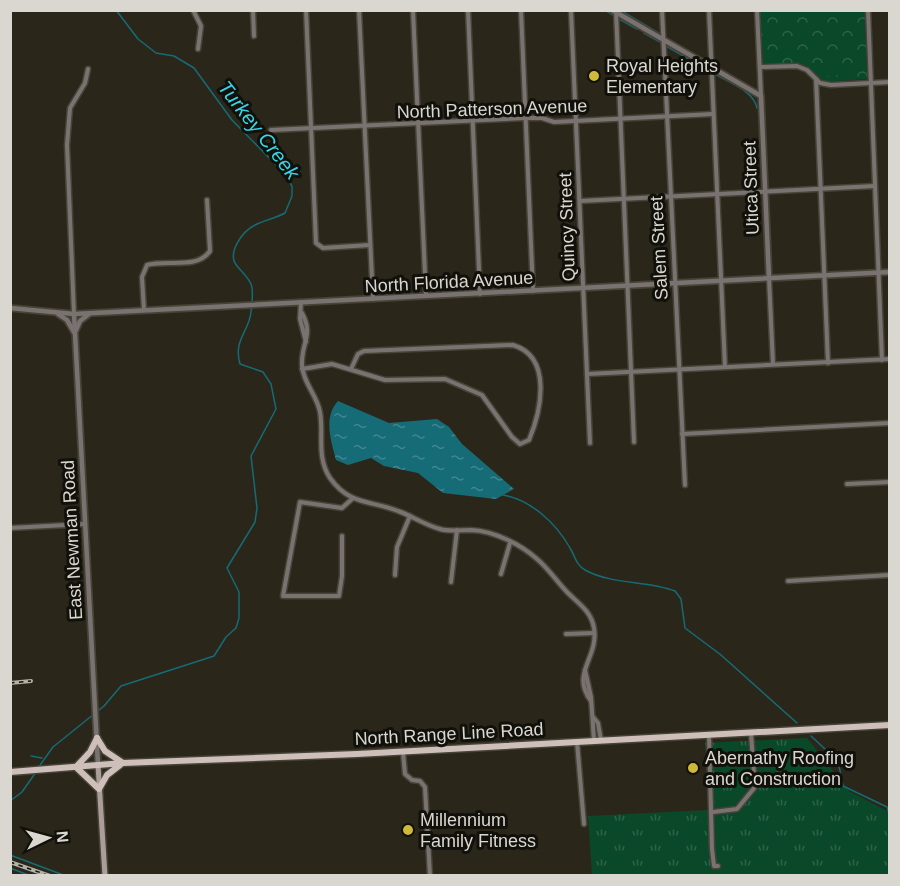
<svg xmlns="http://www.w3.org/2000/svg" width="900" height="886" viewBox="0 0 900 886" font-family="Arial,sans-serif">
<defs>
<pattern id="grass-tufts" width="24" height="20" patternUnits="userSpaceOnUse" patternTransform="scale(1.5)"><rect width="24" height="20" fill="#0a482a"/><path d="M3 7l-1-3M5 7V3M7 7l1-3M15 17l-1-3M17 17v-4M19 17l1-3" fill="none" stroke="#2d6248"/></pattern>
<pattern id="park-crowns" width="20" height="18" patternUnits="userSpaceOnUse" patternTransform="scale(1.5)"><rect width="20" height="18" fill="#0a482a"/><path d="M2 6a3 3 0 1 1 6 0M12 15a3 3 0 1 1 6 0" fill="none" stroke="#2d6248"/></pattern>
<pattern id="water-ripples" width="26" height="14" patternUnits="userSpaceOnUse" patternTransform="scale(1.5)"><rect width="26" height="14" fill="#156b76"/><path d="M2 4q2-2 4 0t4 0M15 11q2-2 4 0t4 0" fill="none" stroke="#42868f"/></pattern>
</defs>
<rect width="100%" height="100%" fill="#2a271a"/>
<!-- grass -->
<path fill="url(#grass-tufts)" d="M807,738L849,791L889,812V875H592L588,816L709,810L705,743Z"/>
<!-- park -->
<path fill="url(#park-crowns)" d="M760,11H865L867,79L824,82L807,66L797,63H763Z"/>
<!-- pitch -->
<path fill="#0a482a" d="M843,65L844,74L825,76L824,66Z"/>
<!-- water -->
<path fill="url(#water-ripples)" d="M338,401L389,423L437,419L449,427L462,444L514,489L496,499L443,493L418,473L384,466L371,458L348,465L336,460C331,441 323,417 338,401Z"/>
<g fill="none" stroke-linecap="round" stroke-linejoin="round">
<!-- stream -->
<g stroke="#156b76" stroke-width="1.5">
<path d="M605,10L613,15"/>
<path d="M620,10L660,34"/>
<path d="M619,19L637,29"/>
<path d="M644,33L660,42"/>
<path d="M666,38L708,62"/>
<path d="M666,46L708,70"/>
<path d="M715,74C728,82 754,91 757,108"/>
<path d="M503,495C531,500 556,523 570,548C575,556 576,565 585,570C612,585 647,580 675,591L681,599L685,628L721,655L797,723"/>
<path d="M811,736L838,761L843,786L887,807L890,817"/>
<path d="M31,756L42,758"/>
<path d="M38,768L53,747L104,706L121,686L214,656L226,637L236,628L239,618V592L227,568L255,522L257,508L251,456L276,409L271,384L263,372L240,364C233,340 249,332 251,312C252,303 254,292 251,284C248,277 242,272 237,266C226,253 243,231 255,225C265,220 276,218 285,213L292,196V186L283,172L232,120L194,68L174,56L156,53L138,39L116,10"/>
<path d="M10,801L22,792L36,772"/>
<path d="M10,855L66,876"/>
<path d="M10,868L31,876"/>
</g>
<!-- minor casing -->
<g stroke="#464337" stroke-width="7">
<g id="minor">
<path d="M193,10L201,26L198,49"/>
<path d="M253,10L254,36"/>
<path d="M306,10L316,243L323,248L370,245"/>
<path d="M359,10L373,299"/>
<path d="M413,10L426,296"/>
<path d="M468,10L480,294"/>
<path d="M521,10L533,291"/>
<path d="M571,10L590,443"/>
<path d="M662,10L685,485"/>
<path d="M709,10L725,367"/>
<path d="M757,10L761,96"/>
<path d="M868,10L882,360"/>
<path d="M616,11L634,442"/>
<path d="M760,67L797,66L807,70L820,83L831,85L890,82"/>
<path d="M816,79L828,363"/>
<path d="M271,130L525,118H542L554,122L713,114"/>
<path d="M580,201L875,186"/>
<path d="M769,278L773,364"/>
<path d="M301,302L300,319L306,342"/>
<path d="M144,310L142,277L147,265C167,259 197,270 210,251L207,200"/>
<path d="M302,313C314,336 301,342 302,365C303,383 317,395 320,412C324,434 316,457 330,478C350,506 371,500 398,511C412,516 425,525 440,529C449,532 461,530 471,530C494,531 520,544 537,559C549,569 557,582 568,593C579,604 591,611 594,628C599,658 570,673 591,701"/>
<path d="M74,314L67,145L70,108L85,83L88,69"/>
<path d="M302,369L332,364L385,380L445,379L482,395L512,437L520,444L529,440C541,411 553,357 513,345L364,351L358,354L351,369"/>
<path d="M587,374L890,359"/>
<path d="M682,434L890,423"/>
<path d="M847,484L890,482"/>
<path d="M10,528L85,524"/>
<path d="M342,536V576L339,596H283L300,502L342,508L352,499"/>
<path d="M501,574L510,543"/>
<path d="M395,575L397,547L410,516"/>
<path d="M788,581L890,575"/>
<path d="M451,582L457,530"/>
<path d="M566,634L594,633"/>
<path d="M585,670L591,697L594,741"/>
<path d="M593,717L598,723L601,740"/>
<path d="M709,735L712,849L714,866H718"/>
<path d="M577,742L584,824"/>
<path d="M403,752L405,774L412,780L420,781L425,787L430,876"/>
<path d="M713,812L737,809L755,787L751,733"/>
</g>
</g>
<!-- tertiary casing -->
<g stroke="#464337" stroke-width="8">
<g id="tertiary">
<path d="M612,10L761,96L769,278"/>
<path d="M10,308L74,314L890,272"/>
<path d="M58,314L67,320L74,332"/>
<path d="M74,314L98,765"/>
<path d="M76,330L80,321L89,314"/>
</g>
</g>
<!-- secondary casing -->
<g stroke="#464337" stroke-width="8">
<path id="secondary" d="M98,765L105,876"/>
</g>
<!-- primary casing -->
<g stroke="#464337" stroke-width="9">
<g id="primary">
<path d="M97,738L90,752L76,767L99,789L107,775L120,765"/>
<path d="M97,738L105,751L123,763"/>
<path d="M10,772L123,763L357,754L890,725"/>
</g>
</g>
<!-- minor -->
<use href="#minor" stroke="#7a7270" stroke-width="4"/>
<!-- tertiary -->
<use href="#tertiary" stroke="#7a7270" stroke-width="4.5"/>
<!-- secondary -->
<use href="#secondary" stroke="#aa9d9a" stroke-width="5"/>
<!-- primary -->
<use href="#primary" stroke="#cfbfbb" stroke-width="6"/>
<!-- rail casing -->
<g stroke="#b2b0a7" stroke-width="4">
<g id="rail">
<path d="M10,683L31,681"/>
<path d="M10,862L50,876"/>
</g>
</g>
<!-- rail -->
<use href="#rail" stroke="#11100a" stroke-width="1.5" stroke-dasharray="4.5" stroke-linecap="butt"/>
</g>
<!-- markers -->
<g fill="#ceb938" stroke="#11100a" stroke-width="2">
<circle cx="594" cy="76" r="6"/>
<circle cx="693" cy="768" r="6"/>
<circle cx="408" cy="830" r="6"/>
</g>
<g text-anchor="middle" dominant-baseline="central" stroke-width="6" stroke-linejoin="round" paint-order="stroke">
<!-- poi labels -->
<g font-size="18" fill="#d9d7cf" stroke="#11100a" text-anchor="start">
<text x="606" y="66">Royal Heights<tspan x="606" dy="21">Elementary</tspan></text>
<text x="705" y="758">Abernathy Roofing<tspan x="705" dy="21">and Construction</tspan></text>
<text x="420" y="820">Millennium<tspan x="420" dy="21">Family Fitness</tspan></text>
</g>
<!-- street labels -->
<g font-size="18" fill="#d9d7cf" stroke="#11100a">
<text transform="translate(492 109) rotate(-2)">North Patterson Avenue</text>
<text transform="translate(751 188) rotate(-92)">Utica Street</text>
<text transform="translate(567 227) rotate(-92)">Quincy Street</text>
<text transform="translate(659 248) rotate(-93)">Salem Street</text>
<text transform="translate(449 282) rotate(-3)">North Florida Avenue</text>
<text transform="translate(72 540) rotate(-93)">East Newman Road</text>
<text transform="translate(449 734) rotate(-3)">North Range Line Road</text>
</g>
<!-- water labels -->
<g font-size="20" font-style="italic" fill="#38d6ea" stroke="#11100a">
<text transform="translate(259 130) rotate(52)">Turkey Creek</text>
</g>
</g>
<!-- border -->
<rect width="900" height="886" fill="none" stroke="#d9d7cf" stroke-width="24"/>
<!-- north arrow -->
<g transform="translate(48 838) rotate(85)" stroke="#11100a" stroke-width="4.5" paint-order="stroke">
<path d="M0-4.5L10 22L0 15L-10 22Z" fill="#d9d7cf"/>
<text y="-9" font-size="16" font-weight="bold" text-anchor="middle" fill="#d9d7cf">N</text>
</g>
</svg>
